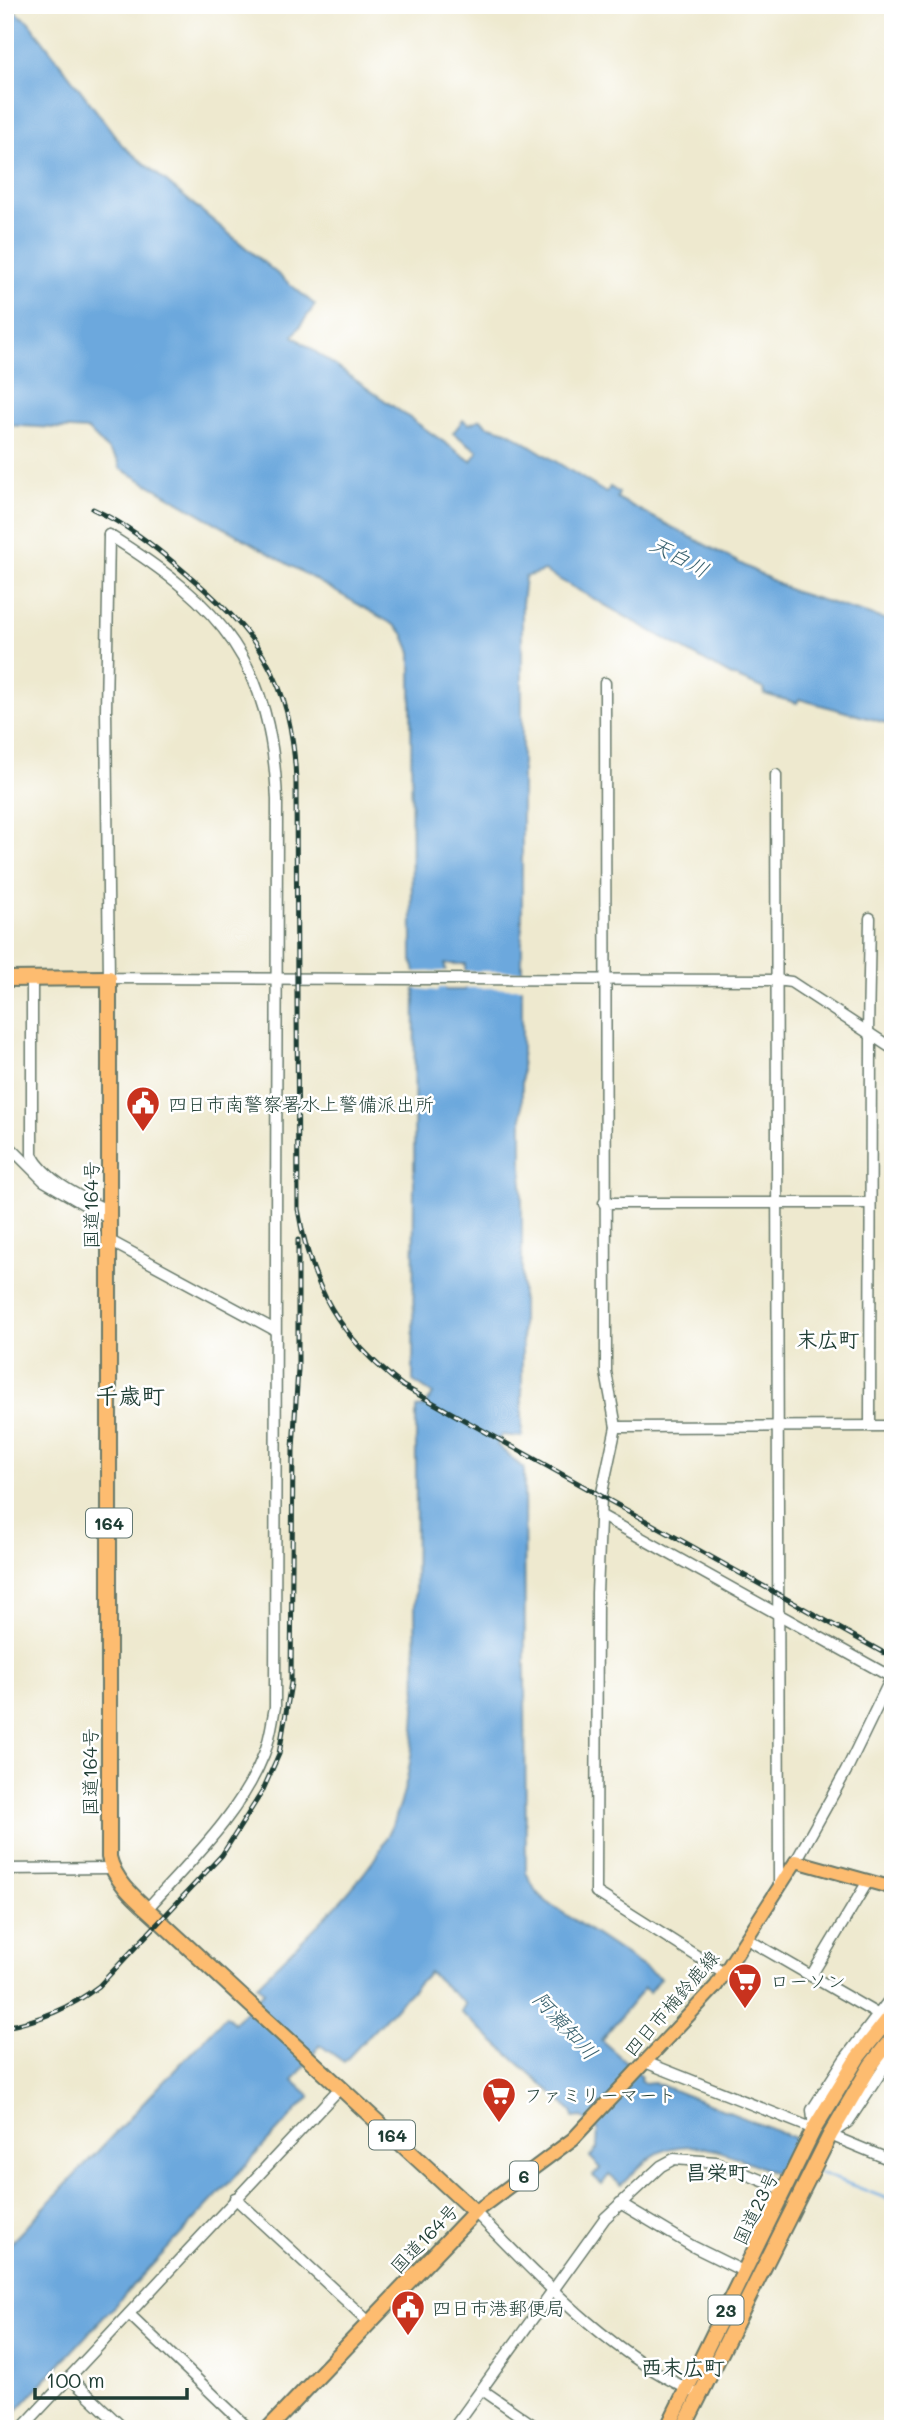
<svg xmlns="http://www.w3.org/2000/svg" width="898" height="2434" viewBox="0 0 898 2434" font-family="Mali,'Klee One',sans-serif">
<rect width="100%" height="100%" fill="#fff"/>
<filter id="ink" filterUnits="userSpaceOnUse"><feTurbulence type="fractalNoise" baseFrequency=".0143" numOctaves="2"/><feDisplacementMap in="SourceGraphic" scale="14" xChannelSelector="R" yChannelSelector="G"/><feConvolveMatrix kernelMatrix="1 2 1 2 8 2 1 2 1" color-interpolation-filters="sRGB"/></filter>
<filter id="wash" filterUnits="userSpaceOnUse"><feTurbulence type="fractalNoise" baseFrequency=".00686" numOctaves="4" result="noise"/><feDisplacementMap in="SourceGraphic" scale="28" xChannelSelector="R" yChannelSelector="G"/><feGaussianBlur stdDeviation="1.57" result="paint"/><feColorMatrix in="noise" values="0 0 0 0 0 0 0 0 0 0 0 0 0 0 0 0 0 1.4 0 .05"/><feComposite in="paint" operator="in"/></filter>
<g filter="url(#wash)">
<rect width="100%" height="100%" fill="#eee9cf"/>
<!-- water -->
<path fill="#6ca8dd" stroke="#467288" stroke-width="2" fill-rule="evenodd" d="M5,5L28,21L123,146L315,305L293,336L471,461L478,451L453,433L463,420L469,424L481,419L486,425L507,431L606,493L610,487L619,493L617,498L792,591L893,622V725L799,699L797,703L764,694L765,689L730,675L544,571L525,577L522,604V1437L501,1435L497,1445L524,1469L526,1872L536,1892L547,1902L660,1978L649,1992L644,1988L641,1992L601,2040L642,2076L641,2080L645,2083L653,2082L797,2139L779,2175C744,2160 696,2134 658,2153C644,2160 632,2175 621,2185L609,2175L602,2184L593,2176L601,2168L590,2157L597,2149L598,2129L582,2117L573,2118L572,2111L461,2012L465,2004L429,1972L344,2062L320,2045L293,2081L310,2096L5,2423V2249L226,2016L234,2023L264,1992L257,1985C296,1945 341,1906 373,1861C425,1785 415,1686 415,1599C416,1535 416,1472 416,1408L424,1407L433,1394L413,1381L415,972L412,961L411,652L403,633L394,625L120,468L118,460L88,430L5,425ZM445,964H465V990H446Z"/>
<!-- pier -->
<path fill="#eee9cf" d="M449,971V987H462L461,971H527V988H439L437,991L410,988L411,972Z"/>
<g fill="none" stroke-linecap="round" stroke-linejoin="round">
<!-- stream -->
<path stroke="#6ca8dd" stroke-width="2.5" d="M818,2172L893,2201"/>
</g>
</g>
<g filter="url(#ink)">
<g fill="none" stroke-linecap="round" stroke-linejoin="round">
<!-- minor casing -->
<g stroke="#67796a" stroke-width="13">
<g id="minor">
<path d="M109,535C223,606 271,663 277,800L275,1707C272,1722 270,1740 264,1754C240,1815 190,1861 147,1909"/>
<path d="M109,535L106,710L109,978L776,980L791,982L893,1049"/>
<path d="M605,683L606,1372L616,1427L601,1497L597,1593L596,1892L725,1974"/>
<path d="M776,775L779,1887"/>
<path d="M32,979V1155C46,1182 83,1198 109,1211"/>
<path d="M868,1033L870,918"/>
<path d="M5,1142L44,1181L109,1219"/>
<path d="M604,1203H869"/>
<path d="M110,1241L275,1330"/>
<path d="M870,1426L871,1035"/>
<path d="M616,1427L893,1426"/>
<path d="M600,1515L891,1677"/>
<path d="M796,1861L846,1771L893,1674"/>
<path d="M5,1869L111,1868"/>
<path d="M747,1939L877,2014"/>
<path d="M811,1976L868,1881"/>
<path d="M645,2062L814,2129L812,2110L844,2060L893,1995"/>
<path d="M833,2133L848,2122L893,2054"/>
<path d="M830,2135L893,2161"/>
<path d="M235,2198L370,2323"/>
<path d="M620,2203L692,2246L745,2272"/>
<path d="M475,2212C541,2279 606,2351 692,2391"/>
<path d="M129,2314L249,2429"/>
<path d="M69,2377L124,2429"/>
<path d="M484,2391L539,2429"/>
<path d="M21,2429L341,2087"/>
<path d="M453,2429L605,2218L661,2166L674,2159L716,2162L785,2190"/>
</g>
</g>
<!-- major casing -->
<g stroke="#67796a" stroke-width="16">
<path id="major" d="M475,2212L573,2139L716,1986L796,1861L893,1888"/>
</g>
<!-- highway casing -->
<g stroke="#67796a" stroke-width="18">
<g id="highway">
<path d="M5,979L109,978V1857C115,1884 141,1903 161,1922L475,2212L268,2429"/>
<path d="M667,2429L814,2129L858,2057L893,2013"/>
<path d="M683,2429L830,2135L871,2065L893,2037"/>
</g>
</g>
<!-- minor -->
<use href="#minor" stroke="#fff" stroke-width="10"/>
<!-- major -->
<use href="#major" stroke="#fdbc70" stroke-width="12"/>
<!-- highway -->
<use href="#highway" stroke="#fdbc70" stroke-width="14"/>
<!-- rail casing -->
<g stroke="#1f3d34" stroke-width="5">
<g id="rail">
<path d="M93,509C126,524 153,545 181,569C258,633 292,678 296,781L298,1209C311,1287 339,1337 403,1386L893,1658"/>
<path d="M5,2027C41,2020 70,2008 99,1986L222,1855L262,1792L279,1754L291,1683L293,1449L298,1369V1240"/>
</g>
</g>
<!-- rail -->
<use href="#rail" stroke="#fff" stroke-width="2.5" stroke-dasharray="8" stroke-linecap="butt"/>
</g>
</g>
<!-- icons -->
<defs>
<g id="civic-pin" transform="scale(1.75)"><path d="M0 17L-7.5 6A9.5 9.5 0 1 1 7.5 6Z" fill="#c8321e" stroke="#fff"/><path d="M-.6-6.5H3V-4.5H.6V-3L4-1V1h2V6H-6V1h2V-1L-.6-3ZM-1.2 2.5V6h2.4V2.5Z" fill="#fff"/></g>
<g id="supermarket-pin" transform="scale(1.75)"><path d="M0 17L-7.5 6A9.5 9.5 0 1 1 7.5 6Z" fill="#c8321e" stroke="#fff"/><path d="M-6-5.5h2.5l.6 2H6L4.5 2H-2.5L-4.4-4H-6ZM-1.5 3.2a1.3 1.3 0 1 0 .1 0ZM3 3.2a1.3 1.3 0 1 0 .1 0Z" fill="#fff"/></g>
</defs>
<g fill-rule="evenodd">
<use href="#civic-pin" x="143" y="1103"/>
<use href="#supermarket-pin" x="745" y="1980"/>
<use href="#supermarket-pin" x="499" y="2094"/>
<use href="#civic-pin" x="408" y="2307"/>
</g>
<g text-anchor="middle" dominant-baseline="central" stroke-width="5" stroke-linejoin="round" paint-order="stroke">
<!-- shield labels -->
<g fill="#fff" stroke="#627771" stroke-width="2">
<rect x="86" y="1508.5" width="46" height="29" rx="5"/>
<rect x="369" y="2120.5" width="46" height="29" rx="5"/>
<rect x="510" y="2161.5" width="28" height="29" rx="5"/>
<rect x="708.5" y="2295.5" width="35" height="29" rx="5"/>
</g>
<g font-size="18" font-weight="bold" fill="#1f3d34">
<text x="109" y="1523">164</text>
<text x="392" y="2135">164</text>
<text x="524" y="2176">6</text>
<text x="726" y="2310">23</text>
</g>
<!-- poi labels -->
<g font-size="19" fill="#1f3d34" stroke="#fff" text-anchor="start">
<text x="168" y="1103">四日市南警察署水上警備派出所</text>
<text x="770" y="1980">ローソン</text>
<text x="524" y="2094">ファミリーマート</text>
<text x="432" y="2307">四日市港郵便局</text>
</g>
<!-- street labels -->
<g font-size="19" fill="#1f3d34" stroke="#fff">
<text transform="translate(90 1205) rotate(-90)">国道164号</text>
<text transform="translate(89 1772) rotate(-90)">国道164号</text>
<text transform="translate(671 2003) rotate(-49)">四日市楠鈴鹿線</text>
<text transform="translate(755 2208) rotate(-64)">国道23号</text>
<text transform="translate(424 2238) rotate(-46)">国道164号</text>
</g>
<!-- water labels -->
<g font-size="21" font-style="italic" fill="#3a626f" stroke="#fff">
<text transform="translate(680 556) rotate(28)">天白川</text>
<text transform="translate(566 2025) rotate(47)">阿瀬知川</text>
</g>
<!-- neighbourhood labels -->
<g font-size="21" font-weight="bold" fill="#1f3d34" stroke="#fff">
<text x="828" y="1338">末広町</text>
<text x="717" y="2171">昌栄町</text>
<text x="683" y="2366">西末広町</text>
</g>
<!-- quarter labels -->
<g font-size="23" font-weight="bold" fill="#1f3d34" stroke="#fff">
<text x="130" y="1395">千歳町</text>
</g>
</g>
<!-- margin -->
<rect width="898" height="2434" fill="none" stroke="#fff" stroke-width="28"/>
<!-- scale -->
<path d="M35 2388v10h152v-10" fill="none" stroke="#1f3d34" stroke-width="3.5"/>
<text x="46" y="2388" font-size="21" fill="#1f3d34" stroke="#ffffff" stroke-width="5" paint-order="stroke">100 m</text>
</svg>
